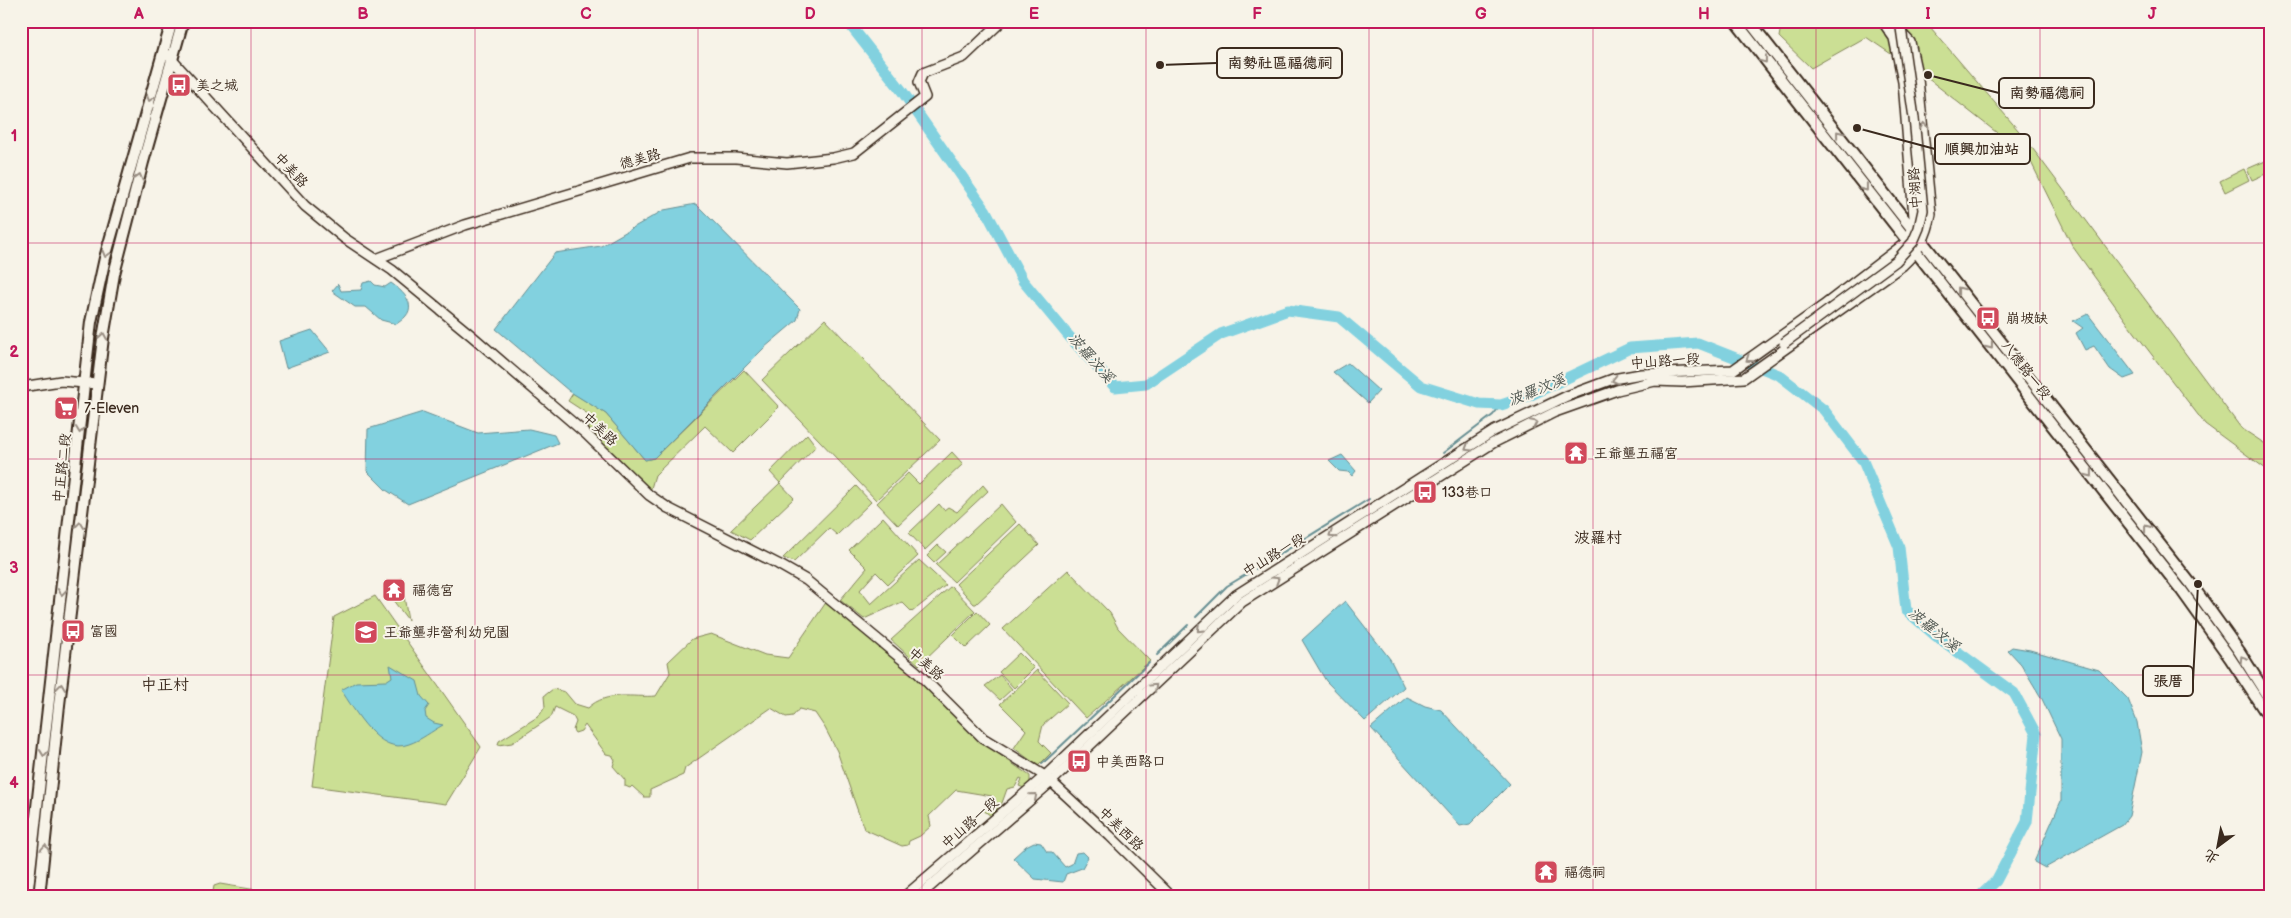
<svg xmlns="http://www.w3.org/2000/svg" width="2291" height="918" viewBox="0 0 2291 918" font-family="'Balsamiq Sans','LXGW WenKai TC',sans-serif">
<rect width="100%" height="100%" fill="#f7f3e8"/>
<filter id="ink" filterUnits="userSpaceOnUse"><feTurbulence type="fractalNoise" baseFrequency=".02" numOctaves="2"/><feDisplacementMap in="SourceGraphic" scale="10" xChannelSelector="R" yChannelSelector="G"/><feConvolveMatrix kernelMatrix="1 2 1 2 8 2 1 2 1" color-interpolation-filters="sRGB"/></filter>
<g filter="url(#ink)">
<!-- green -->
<g fill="#cbdf94" stroke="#838459">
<path d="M1782,21H1925L2024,137L2241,428L2270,447V472L2205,424L2129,325L2073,247L2029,158L1931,81L1866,37L1811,68L1779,37Z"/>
<path d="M2270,159V172L2252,180L2247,169Z"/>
<path d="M2244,169L2249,180L2225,192L2220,181Z"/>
<path d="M825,319L940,440L876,500L762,380Z"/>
<path d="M744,370L779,407L733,453L705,426L655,475L649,495L586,434L594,418L568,401L573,393L606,414L645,460L654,458Z"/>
<path d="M807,434L816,446L780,483L794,498L750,540L731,530L780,483L770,472Z"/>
<path d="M952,452L963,464L898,525L877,503L908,473L919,484Z"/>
<path d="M983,485L988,491L925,550L909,533L939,504L944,510L948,507L957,512Z"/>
<path d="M856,486L871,502L837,535L829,528L794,562L783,558Z"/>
<path d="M1001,504L1016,522L954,582L936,565Z"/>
<path d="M883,517L918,556L888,584L876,572L860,590L871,604L919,560L946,585L912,612L902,602L864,619L840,600L867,568L849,550Z"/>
<path d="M1020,524L1039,545L976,604H974L956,584Z"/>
<path d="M938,545L946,552L934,563L927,556Z"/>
<path d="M1068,570L1110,613L1118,628L1150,661L1086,718L1003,629Z"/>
<path d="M401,578L408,620L383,587Z"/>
<path d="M951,586L975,611L919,665L891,640Z"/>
<path d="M375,596L481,747L446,804L312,786L334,617Z"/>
<path d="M827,601L921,680L982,742L1030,776V782L1024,788L1019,786L1022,779L1020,778L1015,787L1007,789L1002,803L991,816L983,810L992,796L956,790L929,816L931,826L920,836L909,841L908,845L902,846L864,829L837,751L825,728L815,713L799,709L793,716L786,717L771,708L685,768L683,775L650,790V797H644L632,786L630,788L625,786V780L613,766L615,760L612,755L606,754L585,725L581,731L575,733L573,730L576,722L573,716L555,707L551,717L512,743L498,745L499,741L539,716L545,707L544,696L553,689L565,692L575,704L588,708C607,690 633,698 656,696L670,673L668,662L692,639L711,634L765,655L788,658Z"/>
<path d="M977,611L990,625L966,648L953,635Z"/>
<path d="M1019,653L1034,668L1014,688L999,672Z"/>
<path d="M1037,670L1068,703L1043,725L1039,741L1051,753L1038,766L1014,748L1026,730L1000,704Z"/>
<path d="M1000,675L1012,689L1000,700L985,686Z"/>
<path d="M220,884L299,897H212L214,886Z"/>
</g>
<!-- water -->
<g fill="#82d1df" stroke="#668e92">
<path d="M696,204L800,309L797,320L764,348L654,458L645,460L606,414L569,391L496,329L555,253L601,246L664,210Z"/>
<path d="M371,281L375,285L385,287L391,283C408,295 420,310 396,324L381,320L366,307H355L332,291L338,284L341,291L361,290L363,283Z"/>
<path d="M2088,314L2135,375L2124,379L2110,369L2094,346L2085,350L2076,333L2083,328L2073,321Z"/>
<path d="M312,330L330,352L286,368L279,341Z"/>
<path d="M1348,363L1379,391L1368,403L1333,372Z"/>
<path d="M423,412L478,433L529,429L554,435L558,443L408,504L386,490L367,471L368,429Z"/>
<path d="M1342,455L1356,471L1352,476L1348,472L1339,471L1329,461Z"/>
<path d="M1345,601L1390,659L1404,687L1365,721L1326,681L1302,640Z"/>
<path d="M2012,647L2030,650L2099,670L2128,699L2137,722L2142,752L2129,816L2122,825L2045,868L2034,862L2061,801V739L2042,699L2021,664L2008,650Z"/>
<path d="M390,665L417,681L421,696L429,705L425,711L426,718L434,723L443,725C432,731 421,740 409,744C379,756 355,710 341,690L356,682L386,681L392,677Z"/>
<path d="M1407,697L1425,706L1441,710L1510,784L1470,824L1460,826L1371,728Z"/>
<path d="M1034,842L1041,843L1047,852H1052L1065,867L1072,864L1076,853L1083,852L1088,857L1082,868L1066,874L1063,882L1035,879L1013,858L1026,846Z"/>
</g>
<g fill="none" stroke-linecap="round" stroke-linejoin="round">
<!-- stream -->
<g stroke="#668e92" stroke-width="2">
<path d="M1443,453L1493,415L1501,405"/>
<path d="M1256,569L1369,499"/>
<path d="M1196,617L1227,586L1247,574"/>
<path d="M1157,655L1188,625"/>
<path d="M1042,764L1149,663"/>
</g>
<!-- river -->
<path stroke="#82d1df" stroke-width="11" d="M847,21L902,91L986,211L1023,281L1067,334L1115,387L1146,384L1221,334L1288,310L1339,317L1421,386L1479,404L1501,405L1531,395L1630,348L1698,343L1779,375L1824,410L1863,461L1899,547L1906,610L1936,636L2014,693L2036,734L2027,822L1996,881L1979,897"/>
<!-- tertiary casing -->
<g stroke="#3b2a1e" stroke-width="12">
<g id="tertiary">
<path d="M164,51L305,206L344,238L392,270L472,336L586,434L649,495L668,508L778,564L806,580L916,671L983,738L1045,776L1110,836L1172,897"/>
<path d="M376,259L465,225L690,158H736L787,163L833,158L854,153L925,97L919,82L923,73L964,57L1002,21"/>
<path d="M21,387L61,381L97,384"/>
<path d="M904,897L1045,776L1236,595L1494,431L1567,396L1613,379L1641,374L1733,370L1823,306L1908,241L1914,217L1903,82L1894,38L1883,22"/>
<path d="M918,897L1051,782L1242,602L1493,443L1555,412L1617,390L1655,381L1682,382L1744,378L1903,265C1920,249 1927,236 1931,214L1918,79L1910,42L1896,27L1887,21"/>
</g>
</g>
<!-- secondary casing -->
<g stroke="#3b2a1e" stroke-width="14">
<g id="secondary">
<path d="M27,897L91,322L105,258L172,21"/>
<path d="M39,897L59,705L103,338L114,274L143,162L183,21"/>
</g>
</g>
<!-- primary casing -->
<g stroke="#3b2a1e" stroke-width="14">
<g id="primary">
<path d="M1735,21L2182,591L2230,658L2270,719"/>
<path d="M1749,21L2191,584L2239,651L2270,700"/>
</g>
</g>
<!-- tertiary -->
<use href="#tertiary" stroke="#f7f3e8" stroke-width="9"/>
<!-- secondary -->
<use href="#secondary" stroke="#f7f3e8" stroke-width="10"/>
<!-- primary -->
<use href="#primary" stroke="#f7f3e8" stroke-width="10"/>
<!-- tertiary-bridge casing -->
<g stroke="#3b2a1e" stroke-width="12" stroke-linecap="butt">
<path id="tertiary-bridge" d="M1784,343L1896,261L1913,242L1919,228L1923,210L1914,118L1900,21"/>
</g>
<!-- tertiary-bridge -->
<use href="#tertiary-bridge" stroke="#f7f3e8" stroke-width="9"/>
</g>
<!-- one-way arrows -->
<defs><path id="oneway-chevron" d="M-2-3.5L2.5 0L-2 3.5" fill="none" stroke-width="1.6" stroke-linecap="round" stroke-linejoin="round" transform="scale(1.25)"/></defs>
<g stroke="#998e83">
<use href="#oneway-chevron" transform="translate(1764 60) rotate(53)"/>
<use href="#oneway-chevron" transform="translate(150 98) rotate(107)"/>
<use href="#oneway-chevron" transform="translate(1924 126) rotate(-97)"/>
<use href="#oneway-chevron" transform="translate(1839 134) rotate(-129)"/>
<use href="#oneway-chevron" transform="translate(139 177) rotate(-76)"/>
<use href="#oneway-chevron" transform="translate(1865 188) rotate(52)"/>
<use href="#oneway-chevron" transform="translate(106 254) rotate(105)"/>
<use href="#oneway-chevron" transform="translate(1960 290) rotate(-128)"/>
<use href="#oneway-chevron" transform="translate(103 336) rotate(-81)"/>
<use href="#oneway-chevron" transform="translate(1990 346) rotate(52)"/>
<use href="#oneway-chevron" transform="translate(1749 359) rotate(146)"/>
<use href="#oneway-chevron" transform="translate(1615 380) rotate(166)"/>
<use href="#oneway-chevron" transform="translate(1534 423) rotate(-26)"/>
<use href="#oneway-chevron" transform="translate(80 430) rotate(97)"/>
<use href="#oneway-chevron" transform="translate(1468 448) rotate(148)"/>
<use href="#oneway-chevron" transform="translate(2090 474) rotate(52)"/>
<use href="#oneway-chevron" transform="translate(80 525) rotate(-83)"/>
<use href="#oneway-chevron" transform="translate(2147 528) rotate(-128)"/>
<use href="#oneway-chevron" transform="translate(1332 535) rotate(147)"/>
<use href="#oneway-chevron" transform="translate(1276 580) rotate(-32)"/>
<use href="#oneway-chevron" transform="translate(62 592) rotate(96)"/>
<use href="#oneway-chevron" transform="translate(1200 629) rotate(136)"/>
<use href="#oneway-chevron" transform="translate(2243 659) rotate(-122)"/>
<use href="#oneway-chevron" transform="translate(61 687) rotate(-83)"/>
<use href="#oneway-chevron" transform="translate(1154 687) rotate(-43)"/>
<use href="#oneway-chevron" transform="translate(44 753) rotate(96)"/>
<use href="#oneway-chevron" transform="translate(1034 796) rotate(-41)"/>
<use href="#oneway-chevron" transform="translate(45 848) rotate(-85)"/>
</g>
</g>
<!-- grid -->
<path fill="none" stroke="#c2185b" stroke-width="1" stroke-opacity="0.55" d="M251,21V897M475,21V897M698,21V897M922,21V897M1146,21V897M1369,21V897M1593,21V897M1816,21V897M2040,21V897M21,243H2270M21,459H2270M21,675H2270"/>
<!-- icons -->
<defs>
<g id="bus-square" transform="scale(1.25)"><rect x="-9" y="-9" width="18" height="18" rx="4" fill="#d1495b" stroke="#f7f3e8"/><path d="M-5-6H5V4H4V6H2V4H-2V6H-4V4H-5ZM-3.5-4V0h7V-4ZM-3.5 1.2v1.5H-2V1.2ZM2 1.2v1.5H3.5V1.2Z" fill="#fff"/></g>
<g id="supermarket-square" transform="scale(1.25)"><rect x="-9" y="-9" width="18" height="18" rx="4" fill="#d1495b" stroke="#f7f3e8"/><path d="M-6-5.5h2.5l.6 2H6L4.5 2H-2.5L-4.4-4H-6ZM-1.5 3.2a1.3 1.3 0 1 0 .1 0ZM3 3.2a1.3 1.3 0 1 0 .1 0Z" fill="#fff"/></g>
<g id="temple-square" transform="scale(1.25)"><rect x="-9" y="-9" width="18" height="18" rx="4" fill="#d1495b" stroke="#f7f3e8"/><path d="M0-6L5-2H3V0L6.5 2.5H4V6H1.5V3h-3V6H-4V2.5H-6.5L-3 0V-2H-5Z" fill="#fff"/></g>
<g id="school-square" transform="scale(1.25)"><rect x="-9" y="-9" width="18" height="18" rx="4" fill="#d1495b" stroke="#f7f3e8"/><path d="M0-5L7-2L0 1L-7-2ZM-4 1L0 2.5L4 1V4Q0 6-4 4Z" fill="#fff"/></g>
</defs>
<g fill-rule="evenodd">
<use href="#bus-square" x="179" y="85"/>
<use href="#bus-square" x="1988" y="318"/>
<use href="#supermarket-square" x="66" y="408"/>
<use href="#temple-square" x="1576" y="453"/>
<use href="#bus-square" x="1425" y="492"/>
<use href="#temple-square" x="394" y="590"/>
<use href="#bus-square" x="73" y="631"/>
<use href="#school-square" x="366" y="632"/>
<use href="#bus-square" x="1079" y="761"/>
<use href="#temple-square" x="1546" y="872"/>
</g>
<g text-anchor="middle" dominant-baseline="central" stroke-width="4" stroke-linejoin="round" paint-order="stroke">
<!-- poi labels -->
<g font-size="14" fill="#3b2a1e" stroke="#f7f3e8" text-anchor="start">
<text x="196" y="85">美之城</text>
<text x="2006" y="318">崩坡缺</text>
<text x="84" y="408">7-Eleven</text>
<text x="1594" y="453">王爺壟五福宮</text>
<text x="1442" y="492">133巷口</text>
<text x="412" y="590">福德宫</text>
<text x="90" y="631">富國</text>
<text x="384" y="632">王爺壟非營利幼兒園</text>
<text x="1096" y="761">中美西路口</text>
<text x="1564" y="872">福德祠</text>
</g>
<!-- street labels -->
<g font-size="14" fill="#3b2a1e" stroke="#f7f3e8">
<text transform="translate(640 159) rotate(-16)">德美路</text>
<text transform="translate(291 170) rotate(47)">中美路</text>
<text transform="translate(1915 188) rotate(-94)">中湖路</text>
<text transform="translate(1665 361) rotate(-4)">中山路一段</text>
<text transform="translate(2026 370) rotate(52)">八德路一段</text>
<text transform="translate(600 429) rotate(43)">中美路</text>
<text transform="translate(62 468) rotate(-84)">中正路二段</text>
<text transform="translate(1274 555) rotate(-31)">中山路一段</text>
<text transform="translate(926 664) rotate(41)">中美路</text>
<text transform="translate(970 823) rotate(-41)">中山路一段</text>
<text transform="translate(1121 829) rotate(44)">中美西路</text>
</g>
<!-- water labels -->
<g font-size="15" font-style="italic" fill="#4d544e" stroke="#f7f3e8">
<text transform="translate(1091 358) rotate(49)">波羅汶溪</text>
<text transform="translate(1537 390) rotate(-22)">波羅汶溪</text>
<text transform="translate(1934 630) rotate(39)">波羅汶溪</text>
</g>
<!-- quarter labels -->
<g font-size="16" fill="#3b2a1e" stroke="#f7f3e8">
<text x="1598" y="538">波羅村</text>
<text x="165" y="685">中正村</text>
</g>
</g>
<!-- callouts -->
<path fill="none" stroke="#3b2a1e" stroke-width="2" d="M1160 65L1217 63M1928 75L1999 93M1857 128L1935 149M2198 584L2193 681"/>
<g fill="#3b2a1e" stroke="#f7f3e8" stroke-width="2">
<circle cx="1160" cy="65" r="5"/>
<circle cx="1928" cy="75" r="5"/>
<circle cx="1857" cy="128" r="5"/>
<circle cx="2198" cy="584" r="5"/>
</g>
<g fill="#f7f3e8" stroke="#3b2a1e" stroke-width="2">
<rect x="1217" y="48" width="125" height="30" rx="5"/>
<rect x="1999" y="78" width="95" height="30" rx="5"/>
<rect x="1935" y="134" width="95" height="30" rx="5"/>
<rect x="2143" y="666" width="50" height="30" rx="5"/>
</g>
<g font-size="15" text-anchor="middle" font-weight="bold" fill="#3b2a1e">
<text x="1280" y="68">南勢社區福德祠</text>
<text x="2047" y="98">南勢福德祠</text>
<text x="1982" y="154">順興加油站</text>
<text x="2168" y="686">張厝</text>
</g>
<!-- margin -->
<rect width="2291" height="918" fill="none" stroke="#f7f3e8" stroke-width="55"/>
<!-- north arrow -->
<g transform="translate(2218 846) rotate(212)" stroke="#f7f3e8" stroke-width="4" paint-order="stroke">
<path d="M0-4L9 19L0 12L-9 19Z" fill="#3b2a1e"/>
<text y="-8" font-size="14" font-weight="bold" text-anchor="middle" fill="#3b2a1e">北</text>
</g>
<rect x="28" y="28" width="2236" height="862" fill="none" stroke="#c2185b" stroke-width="2"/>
<g font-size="16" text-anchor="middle" font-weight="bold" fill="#c2185b">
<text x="139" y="19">A</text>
<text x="363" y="19">B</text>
<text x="586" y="19">C</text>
<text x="810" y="19">D</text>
<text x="1034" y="19">E</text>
<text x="1257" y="19">F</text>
<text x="1481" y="19">G</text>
<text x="1704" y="19">H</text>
<text x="1928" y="19">I</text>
<text x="2152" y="19">J</text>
<text x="14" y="141">1</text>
<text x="14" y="357">2</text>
<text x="14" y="573">3</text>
<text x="14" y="788">4</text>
</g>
</svg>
